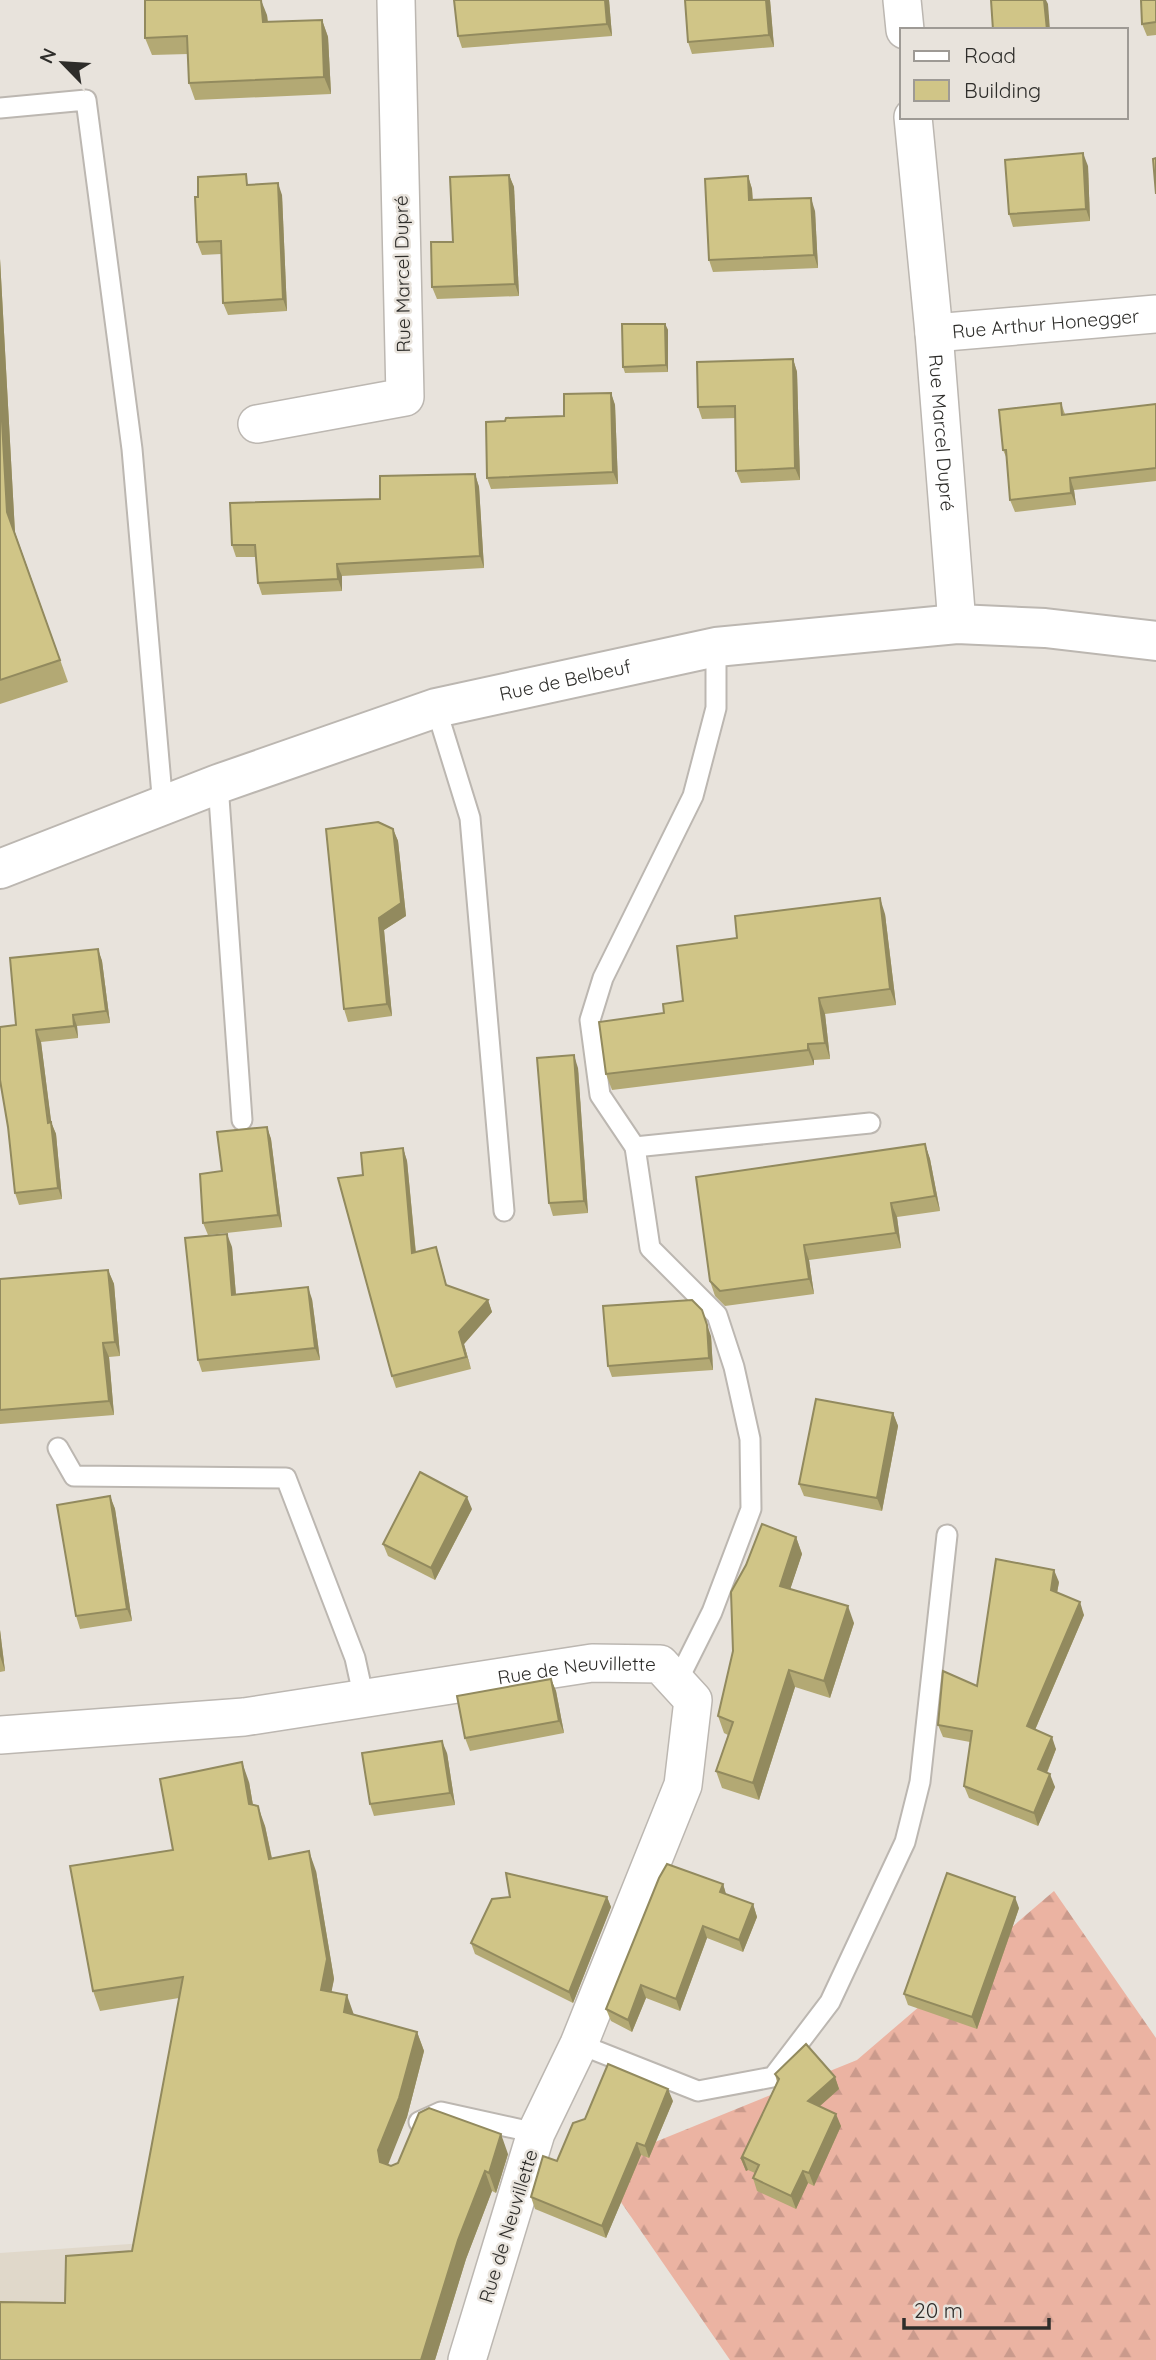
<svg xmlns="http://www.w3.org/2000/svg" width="1156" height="2360" viewBox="0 0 1156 2360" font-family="Quicksand,sans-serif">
<defs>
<pattern id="forest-firs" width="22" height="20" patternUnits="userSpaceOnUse" patternTransform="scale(1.75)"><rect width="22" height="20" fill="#ebb3a2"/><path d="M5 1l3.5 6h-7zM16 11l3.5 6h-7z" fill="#ca9a8c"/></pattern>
</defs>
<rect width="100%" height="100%" fill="#e8e3dc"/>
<!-- built -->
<path fill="#e0d8ca" d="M188,2240L0,2360V2253Z"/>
<!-- forest -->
<path fill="url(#forest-firs)" d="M1054,1891L1156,2038V2360H730L596,2166L857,2060Z"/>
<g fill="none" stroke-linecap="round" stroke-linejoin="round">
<!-- service casing -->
<g stroke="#bcb7b1" stroke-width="23">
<g id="service">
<path d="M0,108L86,100L132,449L163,807"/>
<path d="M436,708L470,818L504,1211"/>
<path d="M218,784L242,1120"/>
<path d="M635,1147L600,1095L590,1020L603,978L693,796L716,708V647"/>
<path d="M58,1448L74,1476L286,1478L355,1658L364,1699"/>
<path d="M677,1682L712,1612L751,1509L750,1439L734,1367L717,1315L650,1248L635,1147L870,1123"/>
<path d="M579,2044L698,2091L773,2077L830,2002L905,1842L920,1782L947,1535"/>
<path d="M419,2122L441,2112L536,2133"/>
</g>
</g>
<!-- minor casing -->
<g stroke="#bcb7b1" stroke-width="40">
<g id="minor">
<path d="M902,0L905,30"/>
<path id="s1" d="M913,117L934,333L957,624"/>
<path id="s2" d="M934,333L1156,314"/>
<path d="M257,424L405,397L396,0"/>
<path id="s3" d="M0,1735L244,1717L592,1663L660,1664L693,1700L683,1785L579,2044L536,2133L467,2360"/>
</g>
</g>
<!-- tertiary casing -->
<g stroke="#bcb7b1" stroke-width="42">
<g id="tertiary">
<path id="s4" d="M0,869L218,784L436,708L716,647L957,624L1045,628L1156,641"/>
</g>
</g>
<!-- service -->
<use href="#service" stroke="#fff" stroke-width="19"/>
<!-- minor -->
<use href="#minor" stroke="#fff" stroke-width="37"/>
<!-- tertiary -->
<use href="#tertiary" stroke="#fff" stroke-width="38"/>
</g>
<!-- wall -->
<g fill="#b3a974">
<path d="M609,0L612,36L462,48L458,36Z"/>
<path d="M685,0H770L774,47L692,54L688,42Z"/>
<path d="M1156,0V35L1147,36L1142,24Z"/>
<path d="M267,15L268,22L322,20L328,37L331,94L195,100L189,83L188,54L152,55L145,38Z"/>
<path d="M1088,166L1090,221L1013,227L1009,214Z"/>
<path d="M509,175L514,187L519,296L437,299L432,287L453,242Z"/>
<path d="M748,176L752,189L753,200L815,211L818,268L713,272L709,260Z"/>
<path d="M250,185L282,195L287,311L228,315L223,303L221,254L202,255L197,242Z"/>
<path d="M0,259L15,533L68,682L0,704Z"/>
<path d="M665,324L668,330V372L625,373L623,367Z"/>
<path d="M793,359L797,372L800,480L741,483L736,471V418L702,419L698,407Z"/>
<path d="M611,393L615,405L618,484L491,489L487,478L505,421L564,416Z"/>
<path d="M1061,403L1065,414L1156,404V481L1074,490L1076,505L1015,512L1010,500L1007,459L1003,450Z"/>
<path d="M475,474L479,487L484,568L342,576V591L262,595L258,583L256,557H236L232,545L380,499Z"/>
<path d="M393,829L398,841L406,916L384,930L392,1016L348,1022L344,1009Z"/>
<path d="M885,914L896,1005L825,1014L830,1059L814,1060V1065L612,1090L606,1074L664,1013L683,1001L737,938Z"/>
<path d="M98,949L102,961L110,1023L77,1026L78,1038L41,1042L51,1122L56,1134L62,1199L19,1205L15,1193L16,1025Z"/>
<path d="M578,1068L588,1213L553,1216L549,1203Z"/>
<path d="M267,1127L271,1139L282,1227L208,1235L203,1223Z"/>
<path d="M925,1144L930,1159L940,1211L897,1217L901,1248L809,1260L814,1294L725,1306L715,1296L710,1281Z"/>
<path d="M403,1148L407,1161L416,1253L436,1247L447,1286L488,1300L492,1312L464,1344L471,1369L396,1388L392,1376L363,1175Z"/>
<path d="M232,1247L236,1295L312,1299L320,1360L202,1372L198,1360Z"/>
<path d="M108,1270L114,1284L120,1356L109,1357L114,1415L0,1424V1279Z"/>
<path d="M711,1336L713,1370L612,1377L608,1366Z"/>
<path d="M893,1413L898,1426L882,1511L804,1496L799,1484Z"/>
<path d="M110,1496L115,1509L132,1621L80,1629L76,1616Z"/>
<path d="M472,1509L435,1580L388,1556L383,1544Z"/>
<path d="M796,1537L802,1554L790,1589L854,1623L830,1698L795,1687L759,1800L722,1788L716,1771L728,1735L724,1733L718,1716Z"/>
<path d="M1059,1582L1057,1593L1084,1615L1035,1730L1056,1749L1047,1773L1055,1787L1038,1826L969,1798L964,1786L970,1742L943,1737L938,1725L977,1686Z"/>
<path d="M0,1630L5,1671L0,1672Z"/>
<path d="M551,1679L556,1691L564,1733L470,1751L465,1738Z"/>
<path d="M447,1753L455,1805L374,1816L370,1804Z"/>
<path d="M249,1782L253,1805L265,1826L272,1858L316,1871L334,1979L331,1992L354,2015L417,2032L424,2051L407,2117L387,2165L391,2166L508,2154L496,2193L492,2191L466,2259L435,2360H0L65,2303L132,2251L179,1998L100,2011L93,1991L173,1850Z"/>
<path d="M723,1884L726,1895L753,1904L757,1917L743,1952L707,1938L680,2011L646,1998L632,2032L611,2021L606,2009Z"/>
<path d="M510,1897H607L611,1907L573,2003L475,1954L471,1943Z"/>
<path d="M1019,1908L977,2029L908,2005L904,1994Z"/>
<path d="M775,2074L835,2077L839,2089L820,2106L841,2126L814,2186L808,2183L796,2209L757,2191L753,2178L755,2173L748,2170L746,2171L741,2159L777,2082Z"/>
<path d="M673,2101L649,2158L641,2155L606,2238L535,2209L531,2197L557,2161Z"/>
</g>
<!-- shaded-wall -->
<g fill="#928a5e">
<path d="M261,0L267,15L269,39L263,22Z"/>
<path d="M605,0H609L612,36L607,24Z"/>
<path d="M766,0H770L774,47L769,35Z"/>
<path d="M1044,0H1046L1048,4L1050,30H1047Z"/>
<path d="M322,20L328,37L331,94L324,77Z"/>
<path d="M1083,153L1088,166L1090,221L1086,209Z"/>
<path d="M509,175L514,187L519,296L515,284Z"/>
<path d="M748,176L752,189L753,213L749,200Z"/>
<path d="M278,183L282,195L287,311L283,299Z"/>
<path d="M811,198L815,211L818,268L814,255Z"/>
<path d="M0,259L15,533L68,682L7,512L0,385Z"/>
<path d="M665,324L668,330V372L666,365Z"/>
<path d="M793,359L797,372L800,480L795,468Z"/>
<path d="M611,393L615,405L618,484L613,472Z"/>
<path d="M475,474L479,487L484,568L480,556Z"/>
<path d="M1070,478L1074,490L1076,505L1071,493Z"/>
<path d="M337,564L342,576V591L338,579Z"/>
<path d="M393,829L398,841L406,916L384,930L392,1016L387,1004L379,918Z"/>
<path d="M880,898L885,914L896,1005L890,989Z"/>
<path d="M98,949L102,961L110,1023L106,1011Z"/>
<path d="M819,998L825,1014L830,1059L825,1043Z"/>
<path d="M73,1015L77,1026L78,1038L74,1026Z"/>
<path d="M36,1030L41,1042L52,1128L51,1122L56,1134L62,1199L58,1188Z"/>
<path d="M808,1044L814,1060V1065L808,1050Z"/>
<path d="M574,1055L578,1068L588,1213L584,1201Z"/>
<path d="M267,1127L271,1139L282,1227L278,1215Z"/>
<path d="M925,1144L930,1159L940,1211L935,1196Z"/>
<path d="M403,1148L407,1161L417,1266L412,1253Z"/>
<path d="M891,1203L897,1217L901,1248L896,1233Z"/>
<path d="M227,1234L232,1247L237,1308L232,1295Z"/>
<path d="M804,1245L809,1260L814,1294L809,1279Z"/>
<path d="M108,1270L114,1284L120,1356L115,1342Z"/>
<path d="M308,1287L312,1299L320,1360L315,1348Z"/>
<path d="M488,1300L492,1312L464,1344L471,1369L459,1332Z"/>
<path d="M702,1310L711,1336L713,1370L709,1358Z"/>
<path d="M103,1343L109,1357L114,1415L109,1401Z"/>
<path d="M893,1413L898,1426L882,1511L877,1498Z"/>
<path d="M110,1496L115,1509L132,1621L127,1609Z"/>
<path d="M467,1497L472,1509L435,1580L431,1568Z"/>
<path d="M796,1537L802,1554L786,1602L780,1586Z"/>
<path d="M1054,1570L1059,1582L1055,1603L1051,1590Z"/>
<path d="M1080,1602L1084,1615L1031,1739L1027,1726Z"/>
<path d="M848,1606L854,1623L830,1698L824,1681Z"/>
<path d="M0,1630L5,1671L0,1656Z"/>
<path d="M789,1670L795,1687L759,1800L753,1783Z"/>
<path d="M551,1679L556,1691L564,1733L559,1721Z"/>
<path d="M1052,1737L1056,1749L1043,1782L1038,1769Z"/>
<path d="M442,1741L447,1753L455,1805L450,1793Z"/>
<path d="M242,1762L249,1782L256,1823L249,1804Z"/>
<path d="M1050,1774L1055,1787L1038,1826L1034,1813Z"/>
<path d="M258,1806L265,1826L276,1879L269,1859Z"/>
<path d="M309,1851L316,1871L334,1979L328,2010L321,1990Z"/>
<path d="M723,1884L727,1897L720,1892Z"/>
<path d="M607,1897L611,1907L573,2003L569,1992Z"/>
<path d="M1015,1897L1019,1908L977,2029L972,2017Z"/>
<path d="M753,1904L757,1917L743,1952L739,1940Z"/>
<path d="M703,1926L707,1938L680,2011L676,1999Z"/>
<path d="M641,1985L646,1998L632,2032L628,2020Z"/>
<path d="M347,1995L354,2015L344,2012Z"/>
<path d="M417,2032L424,2051L407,2117L386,2170L380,2162L378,2150Z"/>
<path d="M835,2077L839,2089L812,2113L808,2101Z"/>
<path d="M668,2089L673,2101L649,2158L645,2146Z"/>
<path d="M836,2114L841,2126L814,2186L809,2173Z"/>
<path d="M501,2134L508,2154L496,2193L489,2173Z"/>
<path d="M637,2143L641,2155L606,2238L602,2226Z"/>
<path d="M743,2157L748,2170L746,2171L741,2159Z"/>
<path d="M485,2171L492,2191L466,2259L435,2360H421L458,2240Z"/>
<path d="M803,2171L808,2183L796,2209L791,2196Z"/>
</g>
<!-- building -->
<g fill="#d0c587" stroke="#928a5e" stroke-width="2">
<path d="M145,0H261L263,22L322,20L324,77L189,83L187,36L145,38Z"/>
<path d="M454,0H605L607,24L458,36Z"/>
<path d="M685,0H766L769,35L688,42Z"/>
<path d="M991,0H1044L1047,30H993Z"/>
<path d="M1141,0H1156V22L1142,24Z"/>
<path d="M1083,153L1086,209L1009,214L1005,160Z"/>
<path d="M1156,158V194L1153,159Z"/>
<path d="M246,174L247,185L278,183L283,299L223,303L221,241L197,242L195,197H198V177Z"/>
<path d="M509,175L515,284L432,287L431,242H453L450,177Z"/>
<path d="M748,176L749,200L811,198L814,255L709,260L705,179Z"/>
<path d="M622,324H665L666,365L623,367Z"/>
<path d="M793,359L795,468L736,471L735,406L698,407L697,362Z"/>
<path d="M0,385L7,512L60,660L0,680Z"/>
<path d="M611,393L613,472L487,478L486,422L505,421L506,418L564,416V394Z"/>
<path d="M1061,403L1062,415L1156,404V468L1070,478L1071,493L1010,500L1006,450H1003L999,410Z"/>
<path d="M475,474L480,556L337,564L338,579L258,583L255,545H232L230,503L380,499V476Z"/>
<path d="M378,822L393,829L401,903L379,918L387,1004L344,1009L326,829Z"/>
<path d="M880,898L890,989L819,998L825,1043L808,1044V1050L606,1074L599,1022L664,1013L663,1004L683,1001L677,946L737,938L735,916Z"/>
<path d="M98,949L106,1011L73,1015L74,1026L36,1030L48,1123L51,1122L58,1188L15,1193L8,1127L0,1080V1027L16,1025L10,958Z"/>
<path d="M574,1055L584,1201L549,1203L537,1058Z"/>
<path d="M267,1127L278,1215L203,1223L200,1174L222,1171L217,1132Z"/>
<path d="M925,1144L935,1196L891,1203L896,1233L804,1245L809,1279L720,1291L710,1281L696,1177Z"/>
<path d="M403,1148L412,1253L436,1247L446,1285L488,1300L459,1332L466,1357L392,1376L338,1178L363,1175L361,1153Z"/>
<path d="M227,1234L232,1295L308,1287L315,1348L198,1360L185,1238Z"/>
<path d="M108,1270L115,1342L103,1343L109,1401L0,1410V1279Z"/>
<path d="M692,1300L702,1310L707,1325L709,1358L608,1366L603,1306Z"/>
<path d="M816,1399L893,1413L877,1498L799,1484Z"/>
<path d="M420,1472L467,1497L431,1568L383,1544Z"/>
<path d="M110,1496L127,1609L76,1616L57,1505Z"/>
<path d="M762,1524L796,1537L780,1586L848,1606L824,1681L789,1670L753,1783L716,1771L733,1722L718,1716L733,1651L731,1592L746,1565Z"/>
<path d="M996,1559L1054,1570L1051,1590L1080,1602L1027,1726L1052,1737L1038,1769L1050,1774L1034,1813L964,1786L972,1731L938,1725L943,1671L977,1686Z"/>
<path d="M551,1679L559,1721L465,1738L457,1696Z"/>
<path d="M442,1741L450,1793L370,1804L362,1753Z"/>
<path d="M242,1762L249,1804L258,1806L269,1859L309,1851L327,1959L321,1990L347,1995L344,2012L417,2032L399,2098L378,2150L380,2162L391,2166L398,2163L419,2113L429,2108L501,2134L489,2173L485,2171L458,2240L421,2360H0V2302L65,2303L66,2256L132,2251L183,1977L93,1991L70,1866L173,1850L160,1779Z"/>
<path d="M667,1864L723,1884L720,1892L753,1904L739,1940L703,1926L676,1999L641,1985L628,2020L606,2009L659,1878Z"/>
<path d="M506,1873L607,1897L569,1992L471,1943L492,1899L510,1897Z"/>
<path d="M947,1873L1015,1897L972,2017L904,1994Z"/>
<path d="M806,2044L835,2077L808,2101L836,2114L809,2173L803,2171L791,2196L753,2178L759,2165L743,2157L741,2159L779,2079L775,2074Z"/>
<path d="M608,2064L668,2089L645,2146L637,2143L602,2226L531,2197L543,2156L557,2161L573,2123L585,2119Z"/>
</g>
<g text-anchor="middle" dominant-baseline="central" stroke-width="5" stroke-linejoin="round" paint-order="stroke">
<!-- street labels -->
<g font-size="19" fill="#2e2d2a" stroke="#e8e3dc">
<text transform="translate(402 274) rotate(-91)">Rue Marcel Dupré</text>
<text stroke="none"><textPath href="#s2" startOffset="112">Rue Arthur Honegger</textPath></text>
<text stroke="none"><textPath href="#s1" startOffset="317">Rue Marcel Dupré</textPath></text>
<text stroke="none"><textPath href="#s4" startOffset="597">Rue de Belbeuf</textPath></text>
<text stroke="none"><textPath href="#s3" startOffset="581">Rue de Neuvillette</textPath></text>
<text transform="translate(508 2226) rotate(-73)">Rue de Neuvillette</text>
</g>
</g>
<!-- legend -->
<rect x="900" y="28" width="228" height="91" fill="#e8e3dc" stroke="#9e9a95" stroke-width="2"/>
<rect x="914" y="51" width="35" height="10" fill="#ffffff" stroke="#9e9a95" stroke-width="2"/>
<text x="964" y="63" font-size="21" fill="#2e2d2a">Road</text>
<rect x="914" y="80" width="35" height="21" fill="#d0c587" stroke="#9e9a95" stroke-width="2"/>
<text x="964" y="98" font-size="21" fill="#2e2d2a">Building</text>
<!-- north arrow -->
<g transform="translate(63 63) rotate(295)" stroke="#e8e3dc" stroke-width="5" paint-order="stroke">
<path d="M0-5L12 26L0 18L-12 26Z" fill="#2e2d2a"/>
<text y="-10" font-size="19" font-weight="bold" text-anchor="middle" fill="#2e2d2a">N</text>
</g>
<!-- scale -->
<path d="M904 2318v10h145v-10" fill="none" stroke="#2e2d2a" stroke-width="3.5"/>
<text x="914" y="2318" font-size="21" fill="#2e2d2a" stroke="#e8e3dc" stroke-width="5" paint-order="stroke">20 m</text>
</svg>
